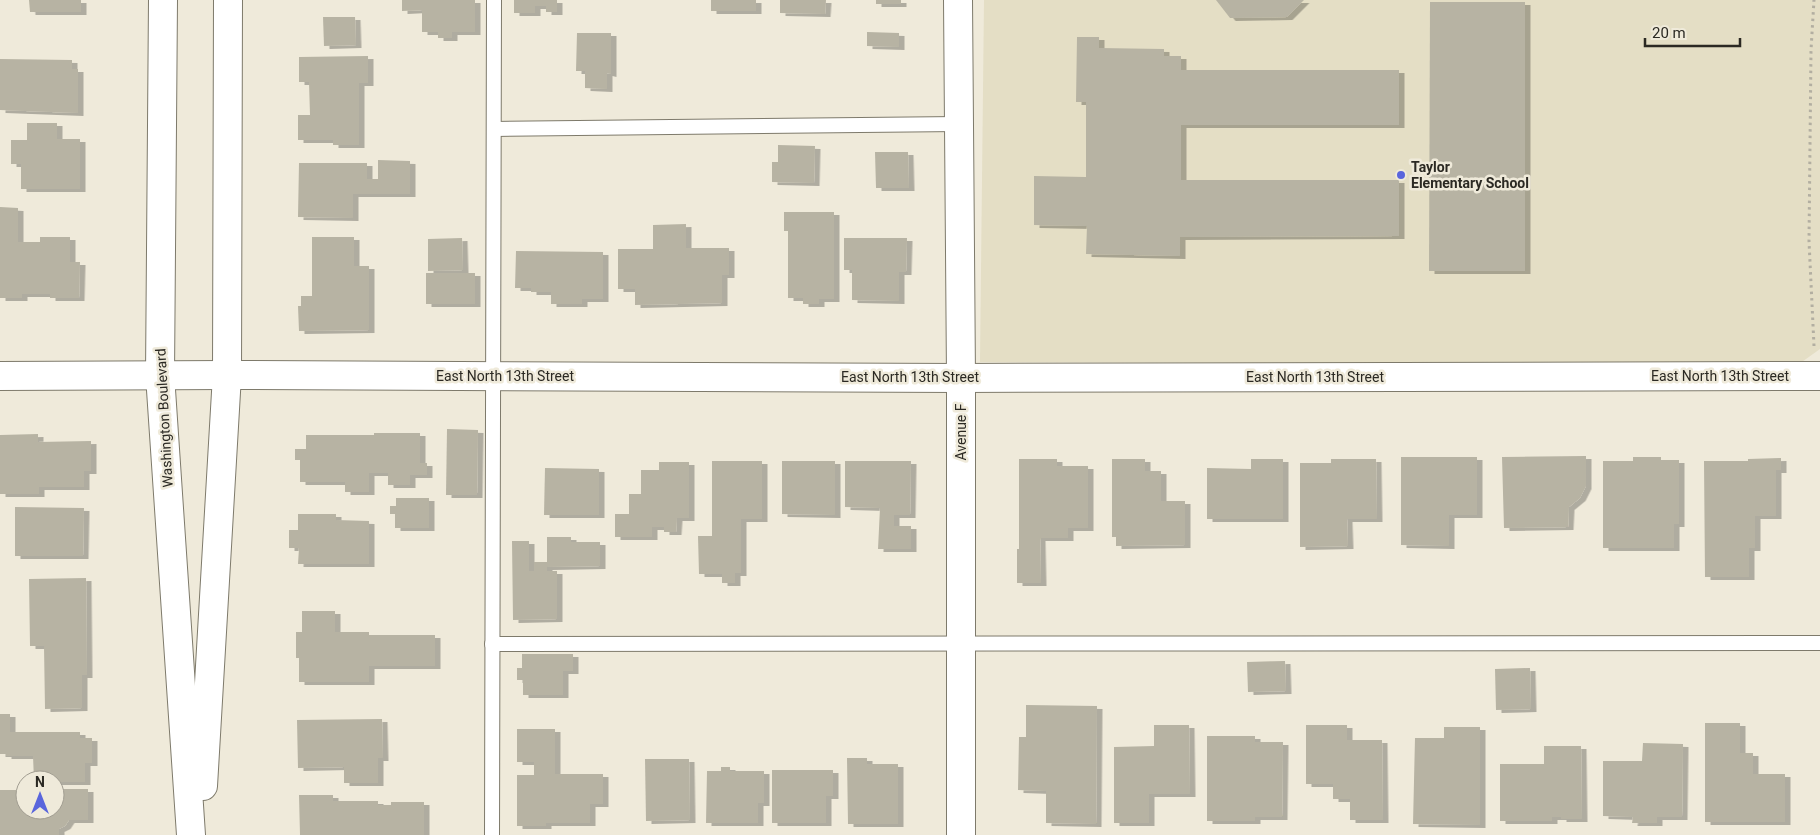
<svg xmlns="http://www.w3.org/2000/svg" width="1820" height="835" viewBox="0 0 1820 835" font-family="Roboto,sans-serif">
<defs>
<filter id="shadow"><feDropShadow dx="5.5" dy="3" stdDeviation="0" flood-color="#0004"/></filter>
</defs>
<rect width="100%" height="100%" fill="#efeada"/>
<!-- built -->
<path fill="#e4dec5" d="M984,0H1820V349L1799,364L980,362Z"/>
<!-- building -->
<g fill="#b7b3a3" filter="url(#shadow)">
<path d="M29,0H81V12H30Z"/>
<path d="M402,0H475V32H452V38H438V32H422V10L402,11Z"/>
<path d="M514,0H557V12H546V6H535V13H514Z"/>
<rect x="711" y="0" width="45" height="11"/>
<path d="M780,0H826L825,14L780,13Z"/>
<rect x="876" y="0" width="25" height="4"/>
<path d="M1216,0H1304L1287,17L1230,18Z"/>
<path d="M1430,2H1525V271H1429Z"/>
<path d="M323,17H355L356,45L324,46Z"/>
<path d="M867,32L899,33V47L867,46Z"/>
<path d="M577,33H611V74L607,73V89L585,88V71H576Z"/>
<path d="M1077,37H1099V48L1164,49V56H1181V70H1399V125H1181V180H1399V236L1180,237V256L1086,254L1087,226L1034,225V176L1086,177V102H1076Z"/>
<path d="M368,56V83H359V145H333V140H298V115H310L309,82H299V57Z"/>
<path d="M0,59L72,60V69H78V113L0,110Z"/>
<path d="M27,123H57V139H80V189H21V164H11V140H27Z"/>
<path d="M778,145L815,146L814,183L772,182V162H778Z"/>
<path d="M875,152H908L909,188H876Z"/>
<path d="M378,160L410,161V194H353V218L298,217L299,163H367V179H378Z"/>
<path d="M0,207L18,208V242H40V237H70V262H80L79,298H50V294H22V298H0Z"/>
<path d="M784,212H834V299H819V304H803V298H788V231H784Z"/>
<path d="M686,224V248H729V275H722V303L635,305V289H618V249H653V225Z"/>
<path d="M312,237H354V266H369V330L299,331L298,306H301V296H312Z"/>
<path d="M462,238L463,270L428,271V239Z"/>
<path d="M844,238H907L906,272H899V301L852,300V270H844Z"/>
<path d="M516,251L603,252V299H582V304H551V292H531V288H515Z"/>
<rect x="426" y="273" width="49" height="31"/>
<path d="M447,429L478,430L477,495H446Z"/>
<path d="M374,433H420V463H427V475H410V485H388V473H369V492H345V482H300V460H295V449H306V435H374Z"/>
<path d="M38,434V442L91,441V471H84V487H39V494H0V435Z"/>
<path d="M1586,456V486L1580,498L1569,507L1568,527L1504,528L1502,457Z"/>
<path d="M1401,457H1477V515H1449V546L1401,545Z"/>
<path d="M1633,457H1661V460H1679V524H1674V548H1603V461H1633Z"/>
<path d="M1781,458V470H1776V516H1755V548H1749V577H1705L1704,461H1748V459Z"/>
<path d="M1019,459H1057V466H1088V528H1068V538H1040L1041,583H1017V549H1019Z"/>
<path d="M1112,459H1145V471H1161V501H1185V545L1116,546V537H1112Z"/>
<path d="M1251,459H1283V519H1207V468L1251,469Z"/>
<path d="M1331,459H1376L1377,519H1347L1348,546L1300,547V463H1331Z"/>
<path d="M712,461H762V519H741V573H735V583H722V574H699L698,536H712Z"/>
<path d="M782,461H835V515L782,514Z"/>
<path d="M845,461H911L910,515H894V526H911V549H878L880,508L845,507Z"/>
<path d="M659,462H689V518H677L676,532H664V527H652V537H615V514H629V494H641V470H659Z"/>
<path d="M545,468L599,469V515H544Z"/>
<path d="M396,498H429V528H395V514H390V506H396Z"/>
<path d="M15,507L84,508L83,556H15Z"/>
<path d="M298,514H336V520L369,521V564H298L299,548H289V530H298Z"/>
<path d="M547,537H571V542H600V566L547,567V571H557V619L513,620L512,541H529V571H534V562H547Z"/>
<path d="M86,578L87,675H82V708L45,709L44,646H30L29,579Z"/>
<path d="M302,611H335V632H369V635H435V666H369V682H299V658H296V632H302Z"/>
<path d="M522,654H573V671H563V695H523V680H517V668H522Z"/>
<path d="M1285,661L1286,691L1248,692L1247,662Z"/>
<path d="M1530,668L1531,709L1496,710L1495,669Z"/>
<path d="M1026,705L1097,706L1096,824L1046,823V791L1018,790L1019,737H1026Z"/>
<path d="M0,714H10V732H80V738H92V763H85V782H55V780H34L33,756H6V754H0Z"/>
<path d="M382,719L383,758H378V783H344V767L298,768L297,720Z"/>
<path d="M1705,723H1740V753H1753V774H1785V822H1705Z"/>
<path d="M1154,725H1189L1190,794H1149V823H1114V747L1154,746Z"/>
<path d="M1306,725H1347V740H1382L1383,820H1350V799H1333V784H1306Z"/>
<path d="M1444,727H1480V825L1413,824L1415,738H1444Z"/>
<path d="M517,729H555V774H603V804H590V823H546V826H517V775H534V762H517Z"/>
<path d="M1207,736H1255V742H1283L1282,817H1255V821H1207Z"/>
<path d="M1643,743L1683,744L1682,817H1657V823H1632L1633,817L1603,816V761H1642Z"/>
<path d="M1544,746H1581L1582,819H1561V817H1552V821H1500V764H1544Z"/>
<path d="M847,758H867V764H898V824H848Z"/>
<path d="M645,759H689L690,820L646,821Z"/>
<path d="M721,767H730V771H764V803H758V823H706L707,771H721Z"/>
<path d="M772,770H833V796H826V823H772Z"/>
<path d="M55,789H88V820H69L65,826L59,829V835H0V790H25V810H55Z"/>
<path d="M299,795H333V801H378V805H391V802H424V835H300Z"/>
</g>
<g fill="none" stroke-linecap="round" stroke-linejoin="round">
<!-- lane casing -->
<g stroke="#7e7a6b" stroke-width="16">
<g id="lane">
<path d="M494,129L959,124"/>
<path d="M492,644L1820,643"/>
<path d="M492,835L494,0"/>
</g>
</g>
<!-- street casing -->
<g stroke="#7e7a6b" stroke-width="30">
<g id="street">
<path d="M958,0L961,378V835"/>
<path d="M0,376L227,375L961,378L1820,376"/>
</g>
</g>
<!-- secondary casing -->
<g stroke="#7e7a6b" stroke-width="30">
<g id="secondary">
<path d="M163,0L160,375L191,835"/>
<path d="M203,786L227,375L228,0"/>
</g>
</g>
<!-- path -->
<path stroke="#b2aea1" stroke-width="3" stroke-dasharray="2.5 4" stroke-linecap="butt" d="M1814,346L1809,241L1811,50L1814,0"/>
<!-- lane -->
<use href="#lane" stroke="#fff" stroke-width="14"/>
<!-- street -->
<use href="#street" stroke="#fff" stroke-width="28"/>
<!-- secondary -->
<use href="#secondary" stroke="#fff" stroke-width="28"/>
</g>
<!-- markers -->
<circle fill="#5965dc" stroke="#efeada" stroke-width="2" cx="1401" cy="175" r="5"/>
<g text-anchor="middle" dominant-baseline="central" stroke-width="5" stroke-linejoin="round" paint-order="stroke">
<!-- poi labels -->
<g font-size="14" font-weight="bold" fill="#2b2923" stroke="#efeada" text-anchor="start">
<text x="1411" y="167">Taylor<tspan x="1411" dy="16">Elementary School</tspan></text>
</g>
<!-- street labels -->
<g font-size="14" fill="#2b2923" stroke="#efeada">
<text x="505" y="376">East North 13th Street</text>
<text x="1720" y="376">East North 13th Street</text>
<text x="910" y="377">East North 13th Street</text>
<text x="1315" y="377">East North 13th Street</text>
<text transform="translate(164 418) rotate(-93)">Washington Boulevard</text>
<text transform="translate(961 432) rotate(-90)">Avenue F</text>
</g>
</g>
<!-- north arrow -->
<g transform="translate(40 795)"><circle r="24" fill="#efeada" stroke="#a19d91"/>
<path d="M0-4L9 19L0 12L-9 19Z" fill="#5965dc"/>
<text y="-8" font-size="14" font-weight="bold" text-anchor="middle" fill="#2b2923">N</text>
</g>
<!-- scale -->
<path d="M1645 38v8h95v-8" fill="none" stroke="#2b2923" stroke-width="2.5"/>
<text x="1652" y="38" font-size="15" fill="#2b2923" stroke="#efeada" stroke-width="4" paint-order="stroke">20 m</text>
</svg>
